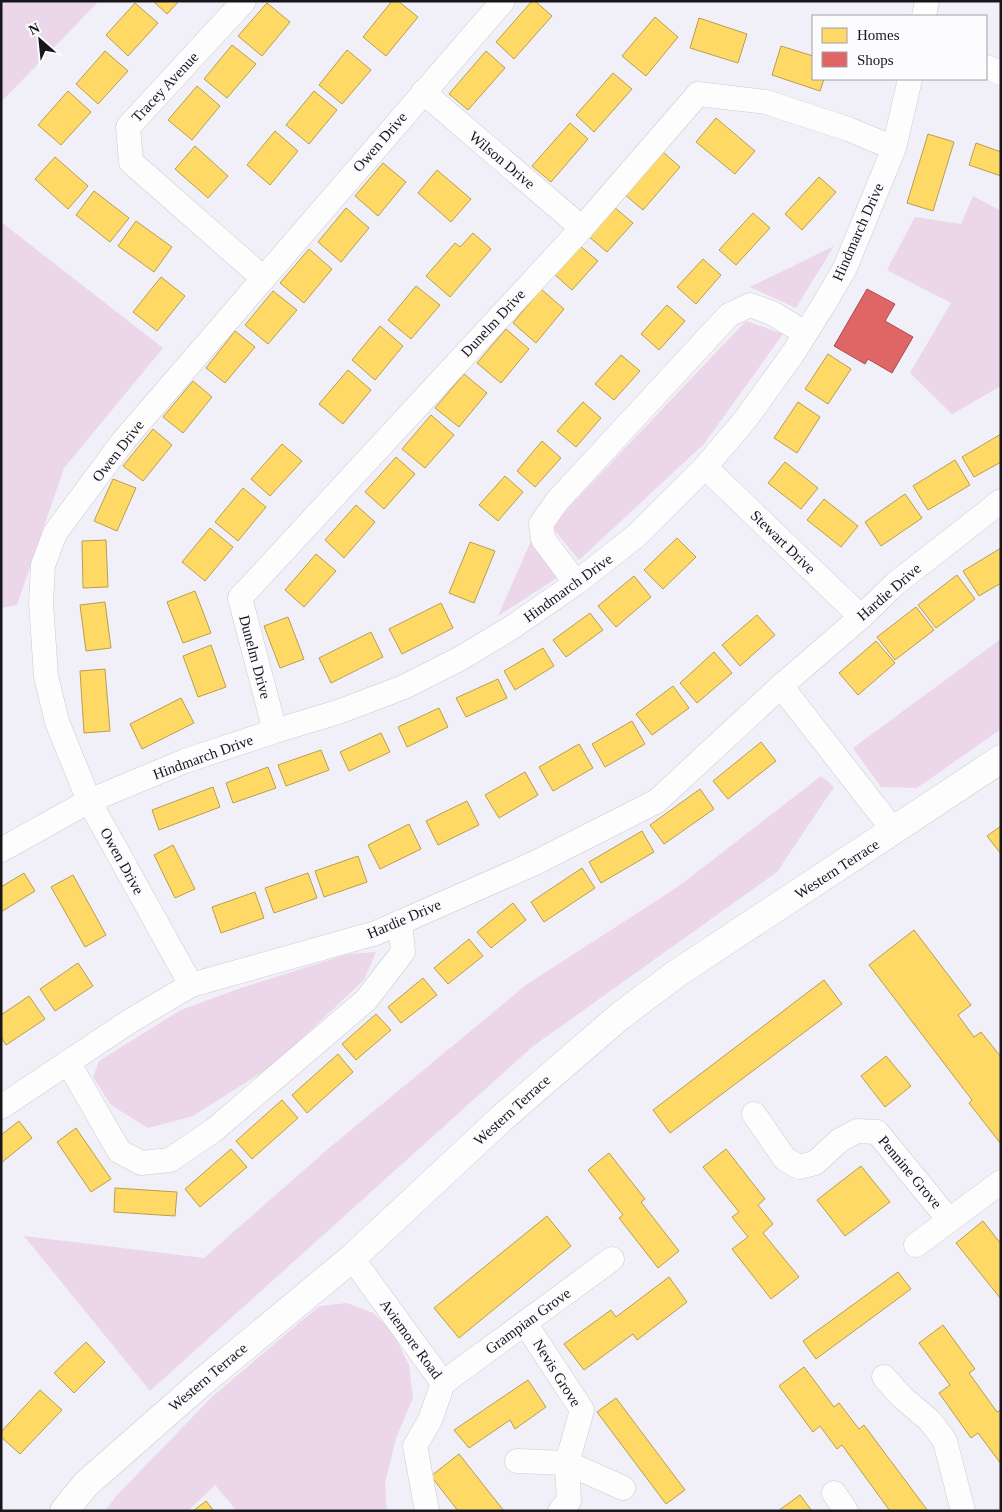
<svg xmlns="http://www.w3.org/2000/svg" width="1002" height="1512" viewBox="0 0 1002 1512" font-family="'Times New Roman',serif">
<rect width="100%" height="100%" fill="#f1f0f8"/>
<!-- green -->
<g fill="#ecd6e9">
<path d="M1,1H99L1,102Z"/>
<path d="M973,196L1001,211V386L952,414L910,373L951,303L887,270L915,217L961,224Z"/>
<path d="M1,222L163,348L64,468L17,605L1,608Z"/>
<path d="M834,246L796,308L750,287Z"/>
<path d="M746,321L783,334L704,444L579,560L551,526Z"/>
<path d="M531,541L557,578L498,616Z"/>
<path d="M1001,639V729L917,788L881,787L853,748Z"/>
<path d="M821,776L834,787L777,872L532,1047L150,1391L24,1236L204,1258L328,1149L526,985L679,886Z"/>
<path d="M376,952L364,980L275,1064L193,1116L148,1128L111,1105L93,1077L99,1061L181,1010L238,989L348,954Z"/>
<path d="M347,1303L373,1313L392,1331L409,1365L413,1398L396,1438L385,1484L387,1511H237L215,1485L188,1511H105L117,1495L213,1396L299,1323L320,1306Z"/>
</g>
<!-- homes -->
<g fill="#ffd966" stroke="#b99e50">
<path d="M153,1H179L167,14Z"/>
<path d="M392,1H398L418,17L386,56L363,37Z"/>
<path d="M532,1H535L552,16L514,59L496,42Z"/>
<path d="M135,3L158,23L128,56L106,35Z"/>
<path d="M267,3L290,22L262,56L238,36Z"/>
<path d="M655,17L678,37L646,76L622,56Z"/>
<path d="M699,18L747,34L738,63L690,48Z"/>
<path d="M232,45L256,64L227,98L204,79Z"/>
<path d="M781,46L813,56V79H824L820,91L772,75Z"/>
<path d="M347,50L371,70L342,104L319,85Z"/>
<path d="M105,51L128,71L98,104L76,84Z"/>
<path d="M486,51L505,68L468,110L449,94Z"/>
<path d="M613,73L632,89L594,132L576,115Z"/>
<path d="M197,86L220,106L192,140L168,120Z"/>
<path d="M68,91L91,112L61,145L38,125Z"/>
<path d="M314,91L337,110L309,144L286,125Z"/>
<path d="M716,118L755,151L735,174L696,142Z"/>
<path d="M570,123L588,139L551,182L532,166Z"/>
<path d="M275,131L298,151L270,185L247,165Z"/>
<path d="M928,134L954,142L933,211L907,203Z"/>
<path d="M976,143L1001,152V176L969,165Z"/>
<path d="M195,146L228,176L208,198L175,169Z"/>
<path d="M662,151L680,167L643,210L624,194Z"/>
<path d="M55,157L88,186L68,209L35,179Z"/>
<path d="M383,163L406,182L378,216L355,196Z"/>
<path d="M437,170L471,199L451,222L418,193Z"/>
<path d="M819,177L836,192L802,230L785,214Z"/>
<path d="M94,191L129,218L110,242L76,215Z"/>
<path d="M614,207L633,223L607,252L588,236Z"/>
<path d="M346,208L369,228L341,262L318,242Z"/>
<path d="M753,213L770,228L736,265L719,250Z"/>
<path d="M136,221L172,247L154,272L118,246Z"/>
<path d="M473,233L491,249L450,297L426,276L455,243L460,247Z"/>
<path d="M579,245L598,261L572,290L554,274Z"/>
<path d="M309,249L332,269L304,303L280,283Z"/>
<path d="M703,259L721,275L696,304L677,287Z"/>
<path d="M161,277L185,296L157,331L133,312Z"/>
<path d="M416,286L440,305L411,339L388,320Z"/>
<path d="M541,289L564,309L536,343L513,323Z"/>
<path d="M273,291L297,310L268,344L245,325Z"/>
<path d="M667,305L685,321L659,350L641,334Z"/>
<path d="M380,326L403,346L375,380L352,360Z"/>
<path d="M506,329L529,349L501,383L477,363Z"/>
<path d="M235,331L255,347L225,383L206,368Z"/>
<path d="M828,354L851,369L828,404L805,389Z"/>
<path d="M621,355L640,371L614,400L595,384Z"/>
<path d="M348,370L371,390L343,424L319,404Z"/>
<path d="M464,374L487,393L459,427L435,408Z"/>
<path d="M193,381L212,397L183,433L163,417Z"/>
<path d="M583,402L601,418L576,447L557,431Z"/>
<path d="M798,402L820,417L797,453L774,438Z"/>
<path d="M431,415L454,435L425,468L402,449Z"/>
<path d="M153,429L172,445L143,481L123,466Z"/>
<path d="M1001,434V462L974,477L962,457Z"/>
<path d="M542,441L561,458L535,487L517,471Z"/>
<path d="M282,444L302,461L270,496L251,479Z"/>
<path d="M396,457L415,474L384,509L365,492Z"/>
<path d="M955,460L970,485L928,510L913,486Z"/>
<path d="M785,462L818,488L801,509L768,483Z"/>
<path d="M505,476L523,492L498,521L479,505Z"/>
<path d="M113,479L136,488L117,531L94,521Z"/>
<path d="M243,488L266,507L238,541L215,522Z"/>
<path d="M905,494L922,518L881,546L865,522Z"/>
<path d="M824,499L858,526L841,547L807,520Z"/>
<path d="M356,505L375,522L344,558L325,540Z"/>
<path d="M210,528L233,547L205,581L182,562Z"/>
<path d="M677,538L696,557L663,589L644,570Z"/>
<path d="M106,540L108,587L83,588L82,541Z"/>
<path d="M470,542L495,551L474,603L449,593Z"/>
<path d="M1001,548V583L979,596L963,571Z"/>
<path d="M316,554L336,571L304,607L285,590Z"/>
<path d="M957,575L975,599L936,628L918,605Z"/>
<path d="M634,576L651,597L616,627L598,606Z"/>
<path d="M195,591L211,633L183,643L167,602Z"/>
<path d="M105,602L111,648L86,651L80,605Z"/>
<path d="M441,603L453,628L402,654L389,629Z"/>
<path d="M916,607L934,630L895,660L877,637Z"/>
<path d="M590,613L603,630L566,657L553,640Z"/>
<path d="M757,615L775,635L740,666L722,645Z"/>
<path d="M288,617L304,659L280,668L264,626Z"/>
<path d="M371,632L383,657L331,683L319,658Z"/>
<path d="M876,641L895,663L858,695L839,673Z"/>
<path d="M211,645L226,687L198,697L183,656Z"/>
<path d="M543,648L554,666L515,690L504,671Z"/>
<path d="M714,652L732,673L697,703L680,683Z"/>
<path d="M105,669L110,731L84,733L80,671Z"/>
<path d="M498,679L507,698L466,717L456,698Z"/>
<path d="M673,686L689,708L652,735L636,714Z"/>
<path d="M181,698L194,723L142,749L130,724Z"/>
<path d="M439,708L448,727L407,747L398,727Z"/>
<path d="M632,721L645,744L605,767L592,744Z"/>
<path d="M381,733L390,752L349,771L340,752Z"/>
<path d="M761,742L776,761L728,799L713,781Z"/>
<path d="M579,744L593,768L553,791L539,767Z"/>
<path d="M321,750L329,770L286,786L278,765Z"/>
<path d="M268,767L276,788L233,803L226,783Z"/>
<path d="M525,772L538,795L499,818L485,795Z"/>
<path d="M213,787L220,807L159,830L152,810Z"/>
<path d="M700,789L714,809L664,844L650,825Z"/>
<path d="M467,801L479,825L438,845L426,821Z"/>
<path d="M409,824L421,849L380,869L368,845Z"/>
<path d="M1001,826V854L987,836Z"/>
<path d="M642,831L654,852L601,883L589,862Z"/>
<path d="M173,845L195,889L175,898L154,855Z"/>
<path d="M358,856L367,882L324,897L315,871Z"/>
<path d="M582,868L595,888L544,922L531,902Z"/>
<path d="M24,873L35,891L1,912V887Z"/>
<path d="M308,873L317,898L274,913L265,888Z"/>
<path d="M73,875L106,935L85,947L51,887Z"/>
<path d="M255,892L264,918L221,933L212,907Z"/>
<path d="M513,903L526,920L491,948L477,932Z"/>
<path d="M914,930L971,1005L958,1015L974,1037L981,1032L1001,1057V1144L969,1103L972,1100L869,965Z"/>
<path d="M469,939L483,956L448,984L434,968Z"/>
<path d="M78,963L93,986L55,1011L40,989Z"/>
<path d="M423,978L437,995L401,1023L388,1007Z"/>
<path d="M824,980L842,1004L670,1133L653,1110Z"/>
<path d="M29,996L45,1019L6,1045L1,1037V1015Z"/>
<path d="M376,1014L391,1030L356,1060L342,1044Z"/>
<path d="M338,1054L353,1072L307,1113L292,1095Z"/>
<path d="M886,1056L911,1086L885,1107L861,1076Z"/>
<path d="M282,1100L298,1118L252,1159L236,1141Z"/>
<path d="M19,1121L32,1138L1,1163V1135Z"/>
<path d="M76,1128L111,1179L91,1192L57,1142Z"/>
<path d="M231,1149L247,1167L200,1207L185,1189Z"/>
<path d="M726,1149L765,1199L758,1205L773,1224L763,1233L799,1277L771,1299L732,1249L748,1237L732,1217L739,1212L703,1167Z"/>
<path d="M609,1153L645,1199L641,1202L679,1251L658,1268L619,1218L623,1215L588,1170Z"/>
<path d="M861,1166L890,1202L845,1236L817,1200Z"/>
<path d="M115,1188L177,1192L175,1216L114,1212Z"/>
<path d="M547,1216L571,1246L459,1338L434,1308Z"/>
<path d="M983,1221L1001,1244V1299L956,1243Z"/>
<path d="M898,1272L911,1289L816,1359L803,1341Z"/>
<path d="M669,1277L687,1302L637,1340L633,1334L584,1370L564,1344L611,1310L616,1317Z"/>
<path d="M943,1325L975,1369L969,1373L997,1412L1001,1410V1464L978,1433L971,1438L939,1393L950,1385L919,1343Z"/>
<path d="M86,1342L105,1362L74,1393L54,1373Z"/>
<path d="M804,1367L834,1407L839,1403L859,1429L864,1425L928,1511H890L842,1445L837,1449L820,1426L813,1432L779,1386Z"/>
<path d="M528,1380L546,1407L515,1429L510,1420L469,1448L454,1430Z"/>
<path d="M40,1390L62,1410L20,1454L1,1437V1432Z"/>
<path d="M616,1398L685,1490L666,1504L597,1412Z"/>
<path d="M459,1454L504,1511H458L431,1476Z"/>
<path d="M800,1495L812,1511H778Z"/>
<path d="M206,1501L214,1511H193Z"/>
</g>
<!-- shops -->
<path fill="#e06666" stroke="#a44e50" d="M867,289L895,304L885,321L913,337L892,373L868,359L865,364L834,346Z"/>
<g fill="none" stroke-linecap="round" stroke-linejoin="round">
<!-- minor casing -->
<g stroke="#cccbd0" stroke-width="25">
<g id="minor">
<path d="M244,1L128,127L131,162L263,278"/>
<path d="M924,16L927,1"/>
<path d="M986,67L1001,73"/>
<path d="M423,92L582,228"/>
<path d="M705,467L861,617"/>
<path d="M576,583L543,539L541,524L558,500L729,315L750,305L772,313L805,333"/>
<path d="M781,686L894,831"/>
<path d="M275,731L240,598L582,228L698,94L766,102L848,129L894,148"/>
<path d="M1,850L89,801L185,761L275,731L338,712L404,687L463,657L514,626L576,583L636,536L705,467L745,420L794,352L824,304L845,268L894,148L910,79"/>
<path d="M191,985L89,801L57,722L46,676L41,603L43,565L55,533L124,440L503,1"/>
<path d="M68,1062L119,1151L141,1163L170,1160L214,1130L366,1000L403,952L400,922"/>
<path d="M1,1107L130,1021L191,985L376,933L535,863L657,801L781,686L861,617L895,584L1001,501"/>
<path d="M754,1114L785,1159L799,1167L815,1163L840,1140L857,1131L877,1132L949,1220"/>
<path d="M916,1245L1001,1182"/>
<path d="M352,1258L443,1383L430,1420L415,1446L427,1511"/>
<path d="M525,1323L582,1410L567,1463L569,1501L560,1511"/>
<path d="M884,1377L902,1397L930,1421L945,1441L963,1511"/>
<path d="M443,1383L612,1259"/>
<path d="M517,1461L567,1463L623,1488"/>
<path d="M834,1493L846,1511"/>
</g>
</g>
<!-- primary casing -->
<g stroke="#cccbd0" stroke-width="29">
<path id="primary" d="M64,1511L86,1484L201,1383L352,1258L502,1118L620,1016L676,974L1001,759"/>
</g>
<!-- minor -->
<use href="#minor" stroke="#fdfdfe" stroke-width="24"/>
<!-- primary -->
<use href="#primary" stroke="#fdfdfe" stroke-width="28"/>
</g>
<g text-anchor="middle" dominant-baseline="central" stroke-width="5" stroke-linejoin="round" paint-order="stroke">
<!-- street labels -->
<g font-size="15" fill="#17161b" stroke="#fcfbfe">
<text transform="translate(165 87) rotate(-47)">Tracey Avenue</text>
<text transform="translate(380 142) rotate(-49)">Owen Drive</text>
<text transform="translate(502 160) rotate(40)">Wilson Drive</text>
<text transform="translate(858 232) rotate(-66)">Hindmarch Drive</text>
<text transform="translate(493 323) rotate(-47)">Dunelm Drive</text>
<text transform="translate(118 451) rotate(-52)">Owen Drive</text>
<text transform="translate(783 542) rotate(44)">Stewart Drive</text>
<text transform="translate(568 588) rotate(-36)">Hindmarch Drive</text>
<text transform="translate(889 592) rotate(-41)">Hardie Drive</text>
<text transform="translate(255 657) rotate(75)">Dunelm Drive</text>
<text transform="translate(203 757) rotate(-20)">Hindmarch Drive</text>
<text transform="translate(122 861) rotate(61)">Owen Drive</text>
<text transform="translate(837 869) rotate(-33)">Western Terrace</text>
<text transform="translate(404 919) rotate(-23)">Hardie Drive</text>
<text transform="translate(512 1110) rotate(-42)">Western Terrace</text>
<text transform="translate(910 1172) rotate(50)">Pennine Grove</text>
<text transform="translate(528 1321) rotate(-36)">Grampian Grove</text>
<text transform="translate(411 1339) rotate(54)">Aviemore Road</text>
<text transform="translate(557 1373) rotate(58)">Nevis Grove</text>
<text transform="translate(208 1377) rotate(-40)">Western Terrace</text>
</g>
</g>
<!-- border -->
<rect width="1002" height="1512" fill="none" stroke="#17161b" stroke-width="5"/>
<!-- legend -->
<rect x="812" y="15" width="175" height="65" fill="#fcfbfe" stroke="#a09fa3"/>
<rect x="822" y="28" width="25" height="15" fill="#ffd966" stroke="#a09fa3"/>
<text x="857" y="40" font-size="15" fill="#17161b">Homes</text>
<rect x="822" y="52" width="25" height="15" fill="#e06666" stroke="#a09fa3"/>
<text x="857" y="65" font-size="15" fill="#17161b">Shops</text>
<!-- north arrow -->
<g transform="translate(40 40) rotate(333)" stroke="#fcfbfe" stroke-width="4" paint-order="stroke">
<path d="M0-4L9 19L0 12L-9 19Z" fill="#17161b"/>
<text y="-8" font-size="14" font-weight="bold" text-anchor="middle" fill="#17161b">N</text>
</g>
</svg>
